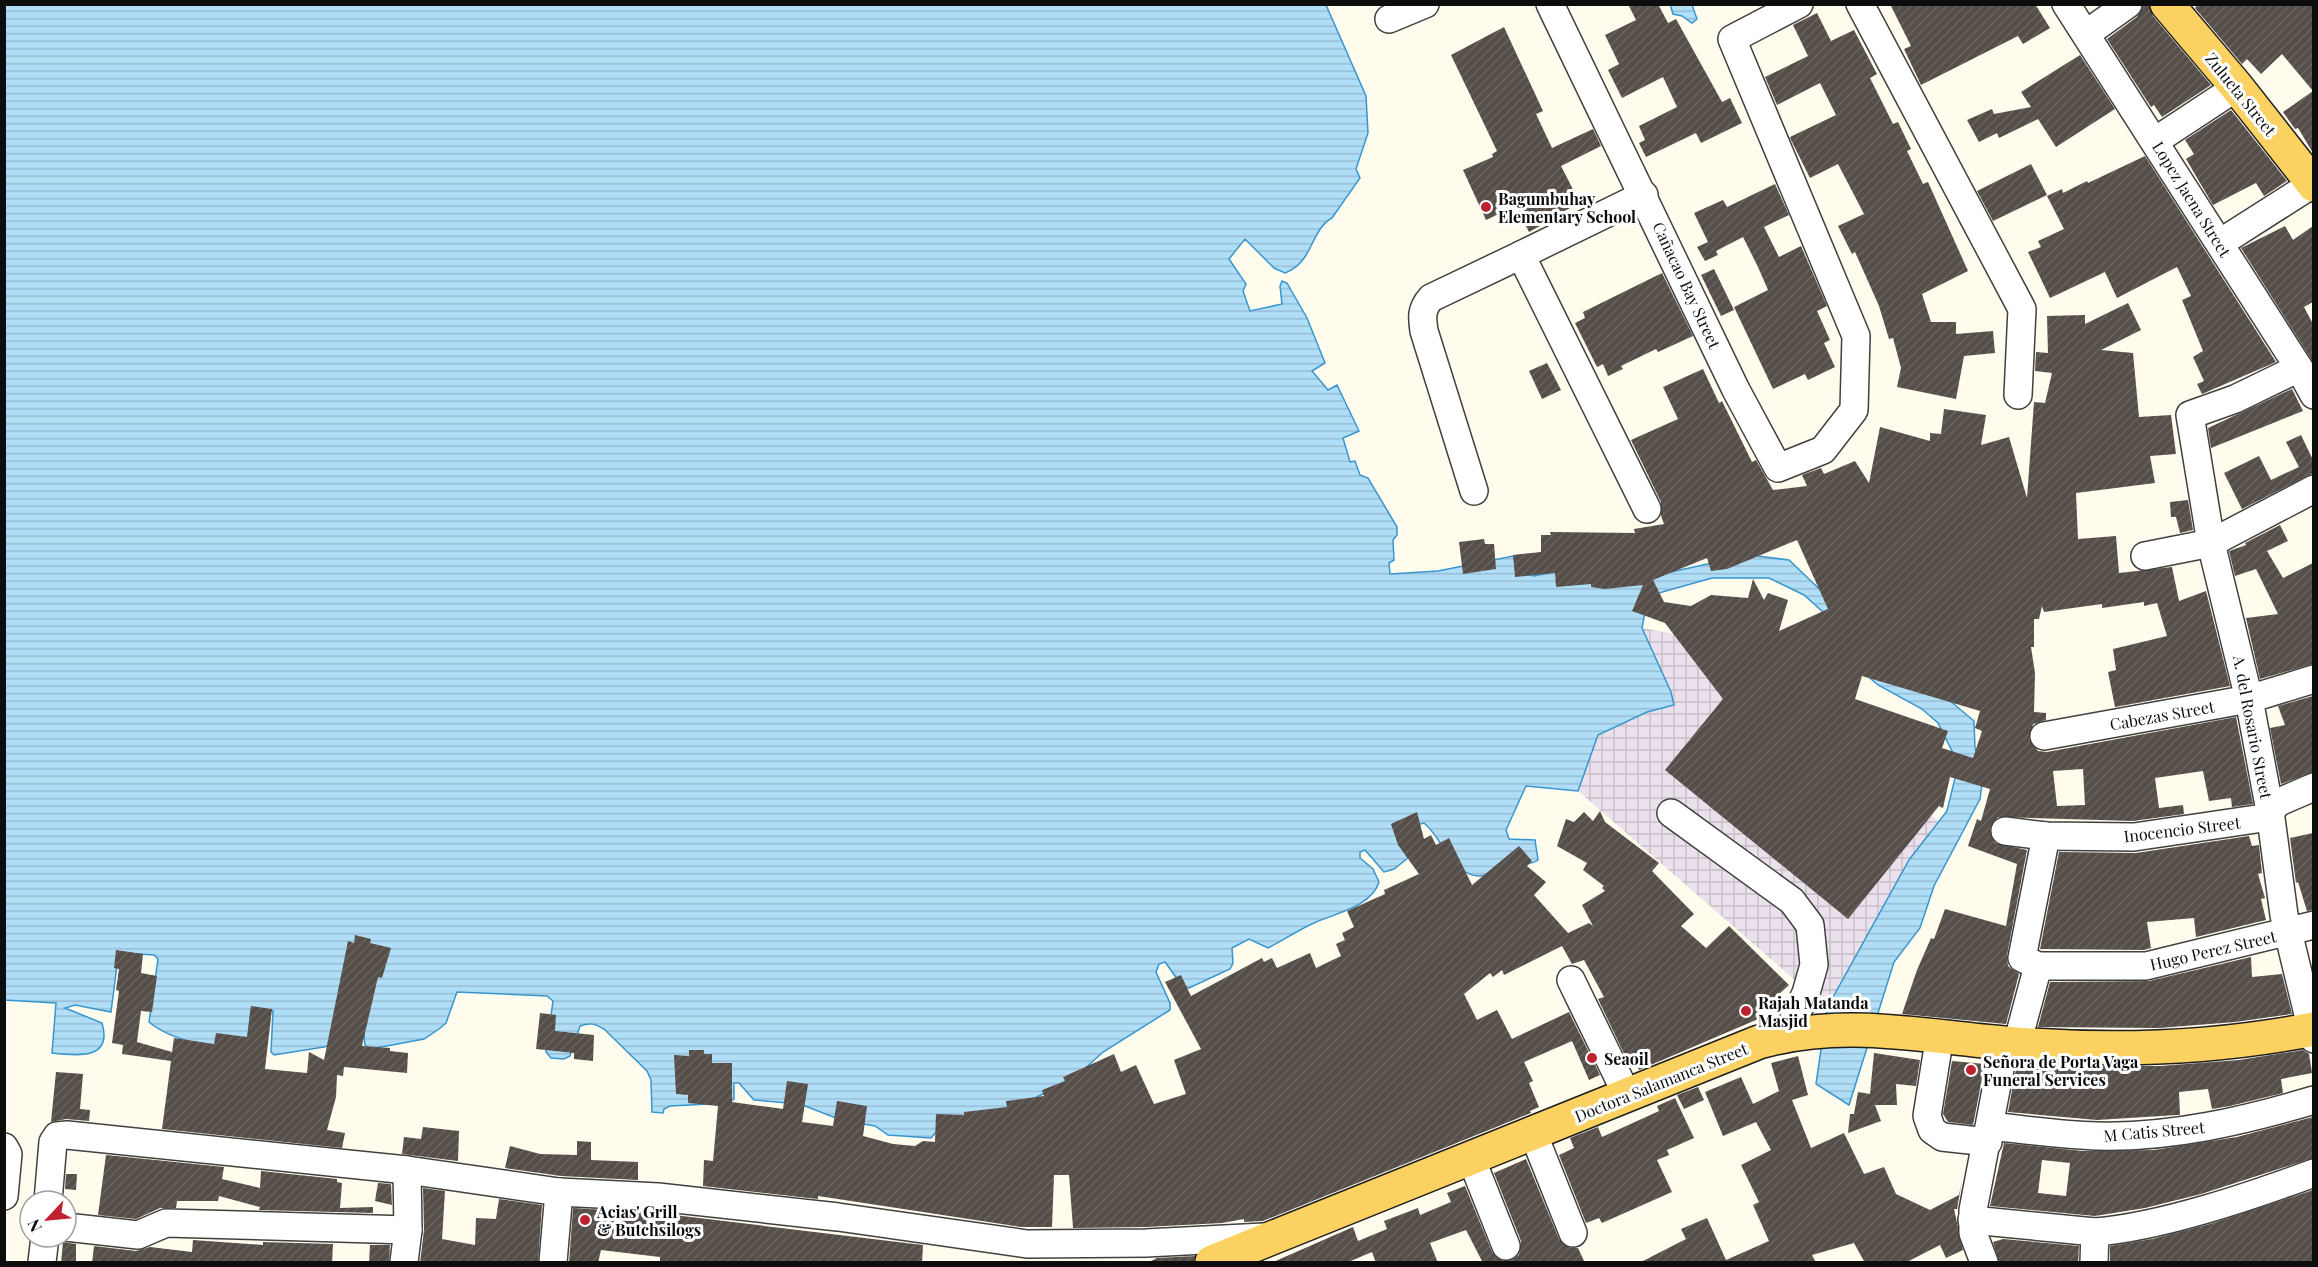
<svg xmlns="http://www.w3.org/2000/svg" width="2318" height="1267" viewBox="0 0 2318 1267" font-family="'Playfair Display',serif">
<defs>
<pattern id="industrial-grid" width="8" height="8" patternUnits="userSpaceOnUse" patternTransform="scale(1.5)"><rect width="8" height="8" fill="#ebe1ec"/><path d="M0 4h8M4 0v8" fill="none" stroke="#c8c0c9"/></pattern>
<pattern id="water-rules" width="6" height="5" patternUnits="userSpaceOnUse" patternTransform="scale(1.5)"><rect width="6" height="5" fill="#b1def7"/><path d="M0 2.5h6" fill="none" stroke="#97bdd3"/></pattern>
<pattern id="building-hatch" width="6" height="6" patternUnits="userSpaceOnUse" patternTransform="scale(1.5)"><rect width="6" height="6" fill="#564e49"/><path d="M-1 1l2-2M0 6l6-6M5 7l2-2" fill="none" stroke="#69635f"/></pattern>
</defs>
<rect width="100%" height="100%" fill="#fffbed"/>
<!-- industrial -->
<path fill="url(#industrial-grid)" d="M1642,628L1714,641L1938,821L1909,860L1827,1008L1578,791L1598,736L1648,712L1674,705L1671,692Z"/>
<!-- water -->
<g fill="url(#water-rules)" stroke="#3696d0" stroke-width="1.5">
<path d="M1670,4L1692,5L1697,19L1692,23L1682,16L1673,14Z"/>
<path d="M4,5H1326L1366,96L1368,133L1356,169L1360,178L1332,218C1310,230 1314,262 1285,273L1274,268L1245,239L1229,259L1246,284L1243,291L1250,311L1282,304L1280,286L1282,281L1287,283L1307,318L1325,363L1312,371L1328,390L1337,385L1359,431L1343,438L1350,462L1355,461L1360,475L1368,478L1397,527V535L1393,540L1394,560L1389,563L1390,574L1438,571L1513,556L1524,574L1534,576L1554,572L1643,578L1749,555L1789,560L1833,602L1974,721L1975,748L1983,777L1980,799L1934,886L1920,928L1894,962L1849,1105L1816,1084L1827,1008L1909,860L1947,811L1957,770L1953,753L1938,723L1922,709L1878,685L1858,668L1823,612L1804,595L1769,578H1712L1648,596L1642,628L1671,692L1674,705L1647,712L1598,735L1578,791L1526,786L1506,830L1509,839L1535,840L1538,860C1530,866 1521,863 1511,865C1501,868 1491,875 1480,876C1453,877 1442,837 1424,823L1417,825L1418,850L1394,869L1384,872L1365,850L1360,852V858L1373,869L1379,882C1371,907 1336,913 1314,923C1298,930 1284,940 1268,948L1249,939L1232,948L1233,963L1230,969L1189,988L1183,987L1165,962L1159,964L1156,972L1170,1003V1010L1103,1052L1079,1074L1045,1093L999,1115L938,1130L931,1138L888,1135L875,1126L841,1120L800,1104L754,1100L739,1083H734V1099L728,1103L670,1106L664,1109L663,1113L652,1112L651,1080L647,1071L604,1029C595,1024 590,1022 580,1026L570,1056L564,1059L551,1058L546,1052L553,1001L547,996L457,992L446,1023L439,1029L424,1039L371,1049L365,1045L364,1035L324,1047L274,1055L271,1052L273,1011L251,1009L247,1050C216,1047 174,1043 149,1022L158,959L154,955L123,953L118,957L111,1012L75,1005L65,1008L102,1023C113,1060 77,1056 52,1053L56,1003L4,1000Z"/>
</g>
<!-- building -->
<g fill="url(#building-hatch)" fill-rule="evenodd">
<path d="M1628,4H1658L1668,23L1676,19L1722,102L1730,98L1742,123L1701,143L1696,133L1646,157L1639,143L1645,140L1639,126L1677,107L1663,77L1622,98L1608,70L1619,64L1605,35L1636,20Z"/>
<path d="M1890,4H2035L2050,28L2023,44L2018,36L1921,85L1904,49L1911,46Z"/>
<path d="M2143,4H2149L2153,16L2211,85L2162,117L2154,105L2151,107L2107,39L2137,17Z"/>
<path d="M2198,4H2313V91L2282,54L2261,74L2247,59L2242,64L2195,8Z"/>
<path d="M1817,13L1831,41L1854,30L1877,74L1870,78L1893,124L1898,122L1911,149L1907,151L1923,184L1928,182L1968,271L1922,294L1931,322H1956V334L1993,331L1995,353L1964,356L1956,399L1897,387L1901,368L1893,338L1889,339L1879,306L1855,252L1852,254L1838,226L1864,214L1838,164L1810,178L1791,140L1790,137L1836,115L1820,83L1777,105L1765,77L1808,56L1793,25Z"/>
<path d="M1504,27L1543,111L1536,114L1552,148L1593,129L1601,146L1561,166L1580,203L1541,223L1542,225L1529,232L1516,206L1486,220L1463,170L1493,157L1492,154L1497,151L1451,55Z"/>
<path d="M2080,55L2115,109L2056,147L2038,119L1999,138L1997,133L1979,142L1967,120L1992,109L1994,114L2031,107L2021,92Z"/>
<path d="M2313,91V153L2298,128L2295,129L2283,112Z"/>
<path d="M2231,110L2287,181L2264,196L2256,183L2213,205L2186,159L2194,154L2185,140Z"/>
<path d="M2145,156L2276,362L2202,394L2197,384L2204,381L2193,357L2203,351L2182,300L2191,296L2177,267L2117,298L2105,272L2050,298L2028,252L2041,247L2038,241L2064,229L2047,196L2062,189L2063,193L2087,181L2088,183Z"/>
<path d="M2031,164L2047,195L1993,221L1977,191Z"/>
<path d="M1775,184L1789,215L1764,227L1779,257L1801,246L1827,306L1817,311L1830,340L1824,343L1835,367L1808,380L1805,374L1773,389L1734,307L1768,290L1758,267L1743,237L1716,251L1718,255L1705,261L1697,247L1708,242L1694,213L1723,200L1727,207Z"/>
<path d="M2285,226L2293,240L2313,226V302L2304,307L2313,324V362L2241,248Z"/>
<path d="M1714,269L1734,310L1721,316L1701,275Z"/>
<path d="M1662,273L1693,336L1658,352L1656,349L1621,366L1623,369L1608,376L1603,364L1597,367L1575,323L1585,318L1583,312Z"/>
<path d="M2128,303L2141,330L2101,350L2133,353L2139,417L2171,415L2176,454L2150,456L2155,483L2076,493L2078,539L2116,536L2119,573L2172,567L2179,601L2206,591L2230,686L2115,707L2108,672L2116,670L2113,649L2167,636L2157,603L2144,606V602L2102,608V604L2044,612L2042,606L2039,619H2034V647H2031L2035,673L2034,712L2046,713V720L2033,724L2029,739L2038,751L2047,752L2236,717L2253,804L2232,807L2231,798L2209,801L2203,771L2155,778L2159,808L2183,805L2184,814L2133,821L1998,817L1990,829L1995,843L2027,850L2007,955L2008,966L2019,974L2006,1024L1902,1014L1917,970L1931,938L1934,939L1945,909L2006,926L2017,864L1968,846L1977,819L1981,821L1990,789L1950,777L1943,808L1939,806L1848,919L1665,770L1723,699L1665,623L1632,611L1643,585L1605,589L1591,587V584L1556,587L1555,573L1515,577L1513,555L1541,552V535H1551L1550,532L1635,533L1634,529L1664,524L1661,516V502L1631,440L1678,419L1663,387L1703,369L1719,403L1722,401L1752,462L1756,460L1773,490L1807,486L1802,475L1821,468L1824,474L1855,461L1869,483L1880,427L1930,441V433L1941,434L1944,409L1986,415L1981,445L2009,437L2027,498L2034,402L2045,403L2052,373L2035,371L2036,352L2048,353L2047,316L2085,315V324ZM1797,540L1828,609L1779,631L1788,600L1768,593L1764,600L1753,579L1748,598L1711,595L1691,606L1664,602L1653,580L1707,558L1711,571L1727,569ZM1862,676L1980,711L1975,728L1982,731L1973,758L1942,748L1948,731L1855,699ZM2083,769L2085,805L2057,806L2053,771Z"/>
<path d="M1547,363L1561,390L1542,399L1529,371Z"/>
<path d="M2292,389L2303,411L2211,448L2208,428Z"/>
<path d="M2301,435L2313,460V473L2242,509L2224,473L2259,456L2271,480L2299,467L2286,442Z"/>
<path d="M2188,500L2193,530L2180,533L2176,517H2171L2170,502Z"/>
<path d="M2280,525L2288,541L2267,551L2283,578L2313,563V664L2260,679L2246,618L2278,614L2256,569L2235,576L2229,551L2246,545L2245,543Z"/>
<path d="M1484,539L1485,544H1494L1496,569L1463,574L1459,542Z"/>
<path d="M2313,696V772L2281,784L2270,728L2285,725L2278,706Z"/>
<path d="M1600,811L1605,822L1659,863L1652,871L1694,914L1681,926L1706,948L1729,926L1789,985L1759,1012L1763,1017L1639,1070L1634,1060L1628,1062L1598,999L1604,997L1584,960L1572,964L1562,946L1504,975L1502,970L1493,977L1490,973L1464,994L1477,1020L1497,1010L1512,1039L1569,1012L1600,1075L1589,1080L1572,1041L1524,1062L1533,1081L1529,1083L1539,1107L1530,1111L1531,1113L1263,1221L1244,1222V1219L1222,1223L1146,1227L1073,1228L1069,1175H1054L1052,1227H1021L818,1196V1199L703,1186L704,1160L713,1161L718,1106L688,1103V1095L676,1094L674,1055L689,1056V1050H704V1054H712V1063H732V1102L783,1109L787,1081L808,1084L802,1122L833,1126L837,1101L867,1106L863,1136L893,1144L915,1146L923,1141L935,1142L936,1114L964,1115V1112L1007,1107L1006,1101L1044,1096L1042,1090L1065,1081L1063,1077L1114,1054L1121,1072L1136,1065L1154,1104L1186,1094L1174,1060L1201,1049L1165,982L1181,975L1191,996L1262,958L1264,962L1272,958L1277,968L1310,953L1316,968L1341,956L1336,944L1345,940L1342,933L1354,927L1347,911L1385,894L1384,890L1419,874L1398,845L1391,824L1417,812L1424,839L1431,835L1436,845L1449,838L1472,885L1519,846L1532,861L1527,866L1546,882L1534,895L1568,933L1589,923L1593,926L1582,905L1605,891L1602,888L1604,886L1583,870L1587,863L1557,846L1566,819L1574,822L1584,812L1593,821Z"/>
<path d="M2313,833V910L2307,911L2298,882L2296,883L2290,838Z"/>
<path d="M2249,836L2252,846L2259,845L2262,873L2258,874L2265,898L2261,899L2266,920L2196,937L2194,918L2147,922L2151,948L2144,950L2040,949L2059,852L2136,853Z"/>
<path d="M355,935L371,939L370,943L391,948L382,978L378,977L362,1046L390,1048V1051L408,1053L407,1073L344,1067L343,1076L337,1075L336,1097L327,1130L345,1133L342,1148L162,1129L171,1061L122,1054L123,1045L112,1043L119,991L116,990L119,969L114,968L116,950L143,954L141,973L157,976L152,1012L141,1011L137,1042L172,1052L174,1038L214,1044L216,1033L247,1037L251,1006L272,1009L265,1069L307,1073L309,1052L324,1060L348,941L354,943Z"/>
<path d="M2251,957L2252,977L2282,974L2292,1014L2235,1022L2159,1028L2038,1027L2050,982L2149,981Z"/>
<path d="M540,1013L556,1015L555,1031L594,1035L593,1061L574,1059V1053L536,1049Z"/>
<path d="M2303,1050L2309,1054L2312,1073L2281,1079L2283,1093L2230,1106L2212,1109L2208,1089L2179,1092L2180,1115H2177L2097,1120L2008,1112L2017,1063L2081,1066H2160L2239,1060Z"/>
<path d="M1874,1053L1920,1060L1916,1086L1896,1084L1897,1105H1875L1881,1121L1848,1133L1850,1114H1854L1858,1092L1870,1094Z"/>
<path d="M1798,1056L1808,1095L1792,1100L1811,1148L1844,1133L1864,1174L1884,1167L1896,1194L1930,1210L1959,1195L1962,1181L1957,1209H1954L1963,1250L1946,1258L1940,1245L1905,1263H1865L1854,1243L1812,1255L1816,1263H1639L1686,1239L1681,1229L1707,1218L1726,1260L1769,1241L1753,1205L1759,1202L1741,1165L1771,1150L1756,1122L1723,1136L1705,1092L1741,1077L1753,1104L1779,1091L1771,1063Z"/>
<path d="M1952,1061L1985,1064L1973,1125L1948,1122L1943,1114Z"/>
<path d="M56,1072L83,1074L80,1109L90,1110L89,1121L66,1119L51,1122Z"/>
<path d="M1698,1087L1704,1100L1684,1109L1677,1095Z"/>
<path d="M1675,1098L1694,1138L1667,1150L1669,1155L1657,1160L1672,1192L1602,1223L1599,1218L1586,1223L1559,1155L1574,1148L1570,1138L1598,1127L1602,1137L1659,1111L1657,1106Z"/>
<path d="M2313,1117V1158L2201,1194L2145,1208L2095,1216L1990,1206L2004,1143L2083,1151L2154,1150L2237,1137ZM2042,1160L2070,1163L2066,1196L2038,1193Z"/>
<path d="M423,1127L459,1131L458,1161L402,1154L404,1137L421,1139Z"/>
<path d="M577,1141L591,1142V1160L638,1162V1180L561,1176L505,1168L510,1146L540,1154L577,1155Z"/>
<path d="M106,1155L224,1167L222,1179L260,1188L261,1171L337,1179V1182L342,1183L340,1208L373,1207V1213L259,1210L260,1207L219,1196L218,1201H177L176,1208H160L136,1219L98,1215Z"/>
<path d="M1526,1159L1559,1239L1570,1248H1578L1585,1263H1483L1466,1230L1430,1243L1438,1263H1376L1372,1252L1346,1263H1271L1353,1227L1358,1241L1387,1229L1384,1221L1418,1208L1420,1215L1451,1202L1447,1193L1465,1186L1492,1252L1503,1261L1512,1260L1519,1255L1521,1241L1494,1173Z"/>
<path d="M66,1174H77L76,1190L65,1189Z"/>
<path d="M378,1183L391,1184L392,1205L375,1201Z"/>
<path d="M423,1188L445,1191L442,1239L475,1245L476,1218L496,1219L499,1199L542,1205L538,1263H420L424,1230Z"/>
<path d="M2313,1190V1263H2110V1246L2152,1239L2210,1224Z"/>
<path d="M573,1208L657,1213L923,1245L922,1263H660V1257L601,1250L598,1263H569Z"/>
<path d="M2003,1239L2079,1246L2078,1263H1999L1993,1242Z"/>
<path d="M193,1240L263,1245V1242L333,1244L332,1263H92L94,1246L136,1251L150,1247L192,1252Z"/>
<path d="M63,1242L76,1244V1263H61Z"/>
<path d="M370,1245H390L389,1263H369Z"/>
<path d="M1195,1256L1194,1263H1147L1157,1258Z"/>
</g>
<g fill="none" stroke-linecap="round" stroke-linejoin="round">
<!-- minor casing -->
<g stroke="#404040" stroke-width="30">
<g id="minor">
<path d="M1550,4L1736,390L1778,468L1823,450L1854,410L1856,336L1732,39L1799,4"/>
<path d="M1860,4L2022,309L2018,395"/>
<path d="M2066,4L2299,368L2314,395"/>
<path d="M1389,19L1425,4"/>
<path d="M2086,34L2128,4"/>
<path d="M2155,141L2237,87"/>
<path d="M1644,195L1521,255L1647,509"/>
<path d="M2220,243L2314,183"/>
<path d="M2299,368L2235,399L2190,415L2211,543L2249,699L2270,811L2284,915L2314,1039"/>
<path d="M1474,491L1424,331C1422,317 1421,309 1431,298L1521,255"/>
<path d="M2145,556L2211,543L2314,489"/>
<path d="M2044,736L2249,699L2314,679"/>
<path d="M1671,813L1792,901L1810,925L1814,965L1806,993L1787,1034"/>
<path d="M2005,831L2046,836L2134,837L2263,818L2279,802L2314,787"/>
<path d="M2046,836L2022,958L2038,966H2146L2314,925"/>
<path d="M1571,980L1627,1095"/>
<path d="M1940,1035L1927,1116L1932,1130L1942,1137L1988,1142"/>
<path d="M2017,1044L2038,966"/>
<path d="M1991,1126C2026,1130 2061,1135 2097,1136C2171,1138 2243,1121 2314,1100"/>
<path d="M1533,1133L1573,1233"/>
<path d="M4,1147L8,1154L4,1196"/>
<path d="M1471,1158L1506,1246"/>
<path d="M48,1201L53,1142L57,1136L67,1135L407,1170L559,1192L658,1197L838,1217L1027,1244L1146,1243L1264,1237"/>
<path d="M1972,1220L2095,1232C2161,1227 2251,1196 2314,1173"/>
<path d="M66,1227L138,1235L166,1223L408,1230"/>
<path d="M42,1262L45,1237"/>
<path d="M404,1262L408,1230L407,1170"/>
<path d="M553,1262L559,1192"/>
<path d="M1984,1262L1973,1233V1210L2005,1043"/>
<path d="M2094,1262L2095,1232"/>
</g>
</g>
<!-- major casing -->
<g stroke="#1e1e1e" stroke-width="36">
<g id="major">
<path d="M2167,4L2237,87L2314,185"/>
<path d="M1212,1262L1759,1042C1843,1018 1920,1036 2004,1043C2107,1052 2212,1049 2314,1029"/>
</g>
</g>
<!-- minor -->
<use href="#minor" stroke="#fff" stroke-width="27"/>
<!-- major -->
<use href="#major" stroke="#fbd261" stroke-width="33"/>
</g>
<!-- markers -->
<g fill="#bf222e" stroke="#fff" stroke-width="2">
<circle cx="1486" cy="207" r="6"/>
<circle cx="1746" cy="1011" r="6"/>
<circle cx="1592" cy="1058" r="6"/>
<circle cx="1971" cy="1070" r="6"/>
<circle cx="585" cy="1220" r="6"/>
</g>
<g text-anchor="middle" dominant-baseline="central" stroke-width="6" stroke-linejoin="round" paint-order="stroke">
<!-- street labels -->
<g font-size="16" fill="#0d0d0d" stroke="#fff">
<text transform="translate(2241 94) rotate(51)">Zulueta Street</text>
<text transform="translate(2192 199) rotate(58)">Lopez Jaena Street</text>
<text transform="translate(1687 285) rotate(65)">Cañacao Bay Street</text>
<text transform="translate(2162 715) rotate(-10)">Cabezas Street</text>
<text transform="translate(2253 727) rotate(79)">A. del Rosario Street</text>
<text transform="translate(2182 829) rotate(-7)">Inocencio Street</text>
<text transform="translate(2213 950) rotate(-13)">Hugo Perez Street</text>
<text transform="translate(1661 1082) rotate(-22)">Doctora Salamanca Street</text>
<text transform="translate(2154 1131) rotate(-5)">M Catis Street</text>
</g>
<!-- poi labels -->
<g font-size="16" font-weight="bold" fill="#0d0d0d" stroke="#fff" text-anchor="start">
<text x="1498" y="198">Bagumbuhay<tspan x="1498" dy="18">Elementary School</tspan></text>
<text x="1758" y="1002">Rajah Matanda<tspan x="1758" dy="18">Masjid</tspan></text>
<text x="1604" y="1058">Seaoil</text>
<text x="1983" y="1061">Señora de Porta Vaga<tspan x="1983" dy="18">Funeral Services</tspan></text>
<text x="597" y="1211">Acias' Grill<tspan x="597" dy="18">&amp; Butchsilogs</tspan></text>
</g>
</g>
<!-- border -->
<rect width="2318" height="1267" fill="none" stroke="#0d0d0d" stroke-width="12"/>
<!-- north arrow -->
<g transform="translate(48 1219) rotate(244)"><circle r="28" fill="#ffffff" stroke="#9e9e9e" stroke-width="1.5"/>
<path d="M0-4.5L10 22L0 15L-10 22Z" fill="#bf222e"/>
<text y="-9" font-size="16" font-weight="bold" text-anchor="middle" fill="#0d0d0d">N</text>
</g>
</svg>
